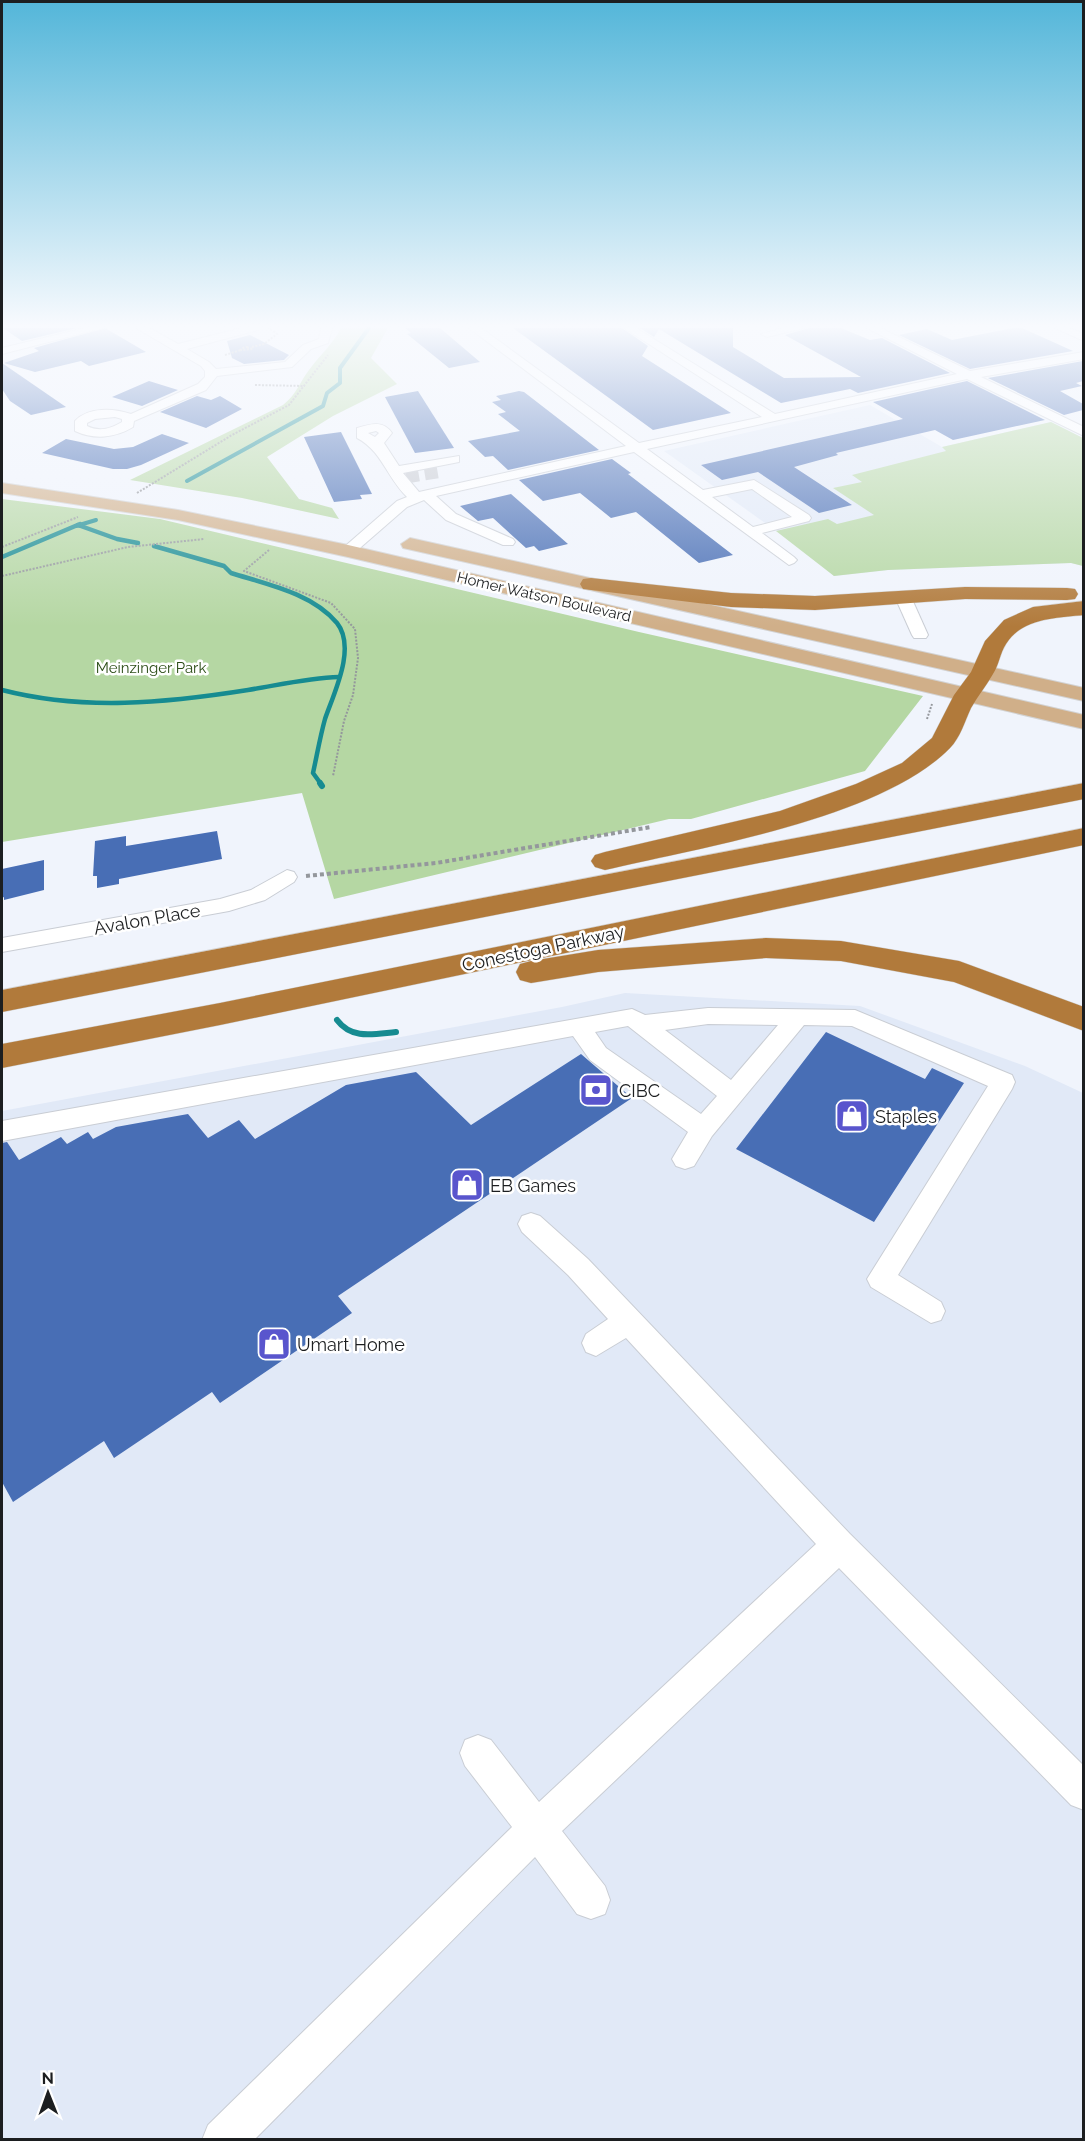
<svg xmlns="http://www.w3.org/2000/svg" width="1085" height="2141" viewBox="0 0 1085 2141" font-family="Raleway,sans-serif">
<rect width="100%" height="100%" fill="#f0f4fc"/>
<!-- built -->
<g fill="#e1e9f7">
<path d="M870,405L942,447L1051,422L1083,438V566L1071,563L888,570L834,576L810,555L664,451Z"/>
<path d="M625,993L860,1006L1025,1066L1083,1093V2139L2,2140V1111L562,1007Z"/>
</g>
<!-- green -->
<g fill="#b5d7a3">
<path d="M341,328H388L371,358L397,384L333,416L267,457L299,499L332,508L339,519L242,498L130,480L283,405C297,394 299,383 309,370C320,355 333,344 341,328Z"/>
<path d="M1051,422L1083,438V566L1071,563L888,570L834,576L776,531L828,519L837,524L874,515L833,488L862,482L852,475L946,451L942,447Z"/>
<path d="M2,499L160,519L639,632L923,696L865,771L691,819H669L334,899L302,793L2,842Z"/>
</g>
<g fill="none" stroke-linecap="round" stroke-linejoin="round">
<!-- stream-far2 -->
<g stroke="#168b91" stroke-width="4">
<path d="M187,481L323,406L327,393L340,383V368L369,328"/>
<path d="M78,525L81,526"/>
<path d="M76,526L96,520"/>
</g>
<!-- stream-far1 -->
<g stroke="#168b91" stroke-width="4.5">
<path d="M78,525L117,539L138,543"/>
<path d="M154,546L224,566L231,573C266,584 312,593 337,623C357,648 333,695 325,719C320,737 317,755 313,773L321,784"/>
<path d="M2,557L80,524"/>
<path d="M2,690C83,711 166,703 248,690C279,685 308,678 339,677"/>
</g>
<!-- stream -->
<g stroke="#168b91" stroke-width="6">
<path d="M320,783L322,786"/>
<path d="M337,1020C352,1040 374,1034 396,1032"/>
</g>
</g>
<!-- building -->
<g fill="#486eb5">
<path d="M3,328H77L22,341Z"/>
<path d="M105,328L146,352L89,366L81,361L35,372L4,363L39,351L34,348Z"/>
<path d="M405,328H440L480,362L449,368L407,334L411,333Z"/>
<path d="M513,328H622L648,346L642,356L731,413L653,430Z"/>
<path d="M640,328H733V347L784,378L861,377L785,335L809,328H841L870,340L882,338L950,373L858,393L850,389L781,403L659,329L654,337Z"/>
<path d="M1013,328H1022L1073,351L970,369L899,335L927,329L952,340Z"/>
<path d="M250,335L289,355L284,360L244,364L232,358L227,341Z"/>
<path d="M1083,361V381L1076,383L1082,386L1060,391L1083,404V410L1064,415L988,378Z"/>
<path d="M2,363L66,407L31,415L10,401L2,389Z"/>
<path d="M149,381L178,390L142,406L112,397Z"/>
<path d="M967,381L1045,420L953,440L935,430L836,453L838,455L794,467L852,505L819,513L758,472L722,480L701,465L903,419L873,402Z"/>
<path d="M418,391L454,448L415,453L385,397Z"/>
<path d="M519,391L524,392L599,450L508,470L493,456L485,457L468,441L520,431L498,414L506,412L492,402L501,400L496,396Z"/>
<path d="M197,396L211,400L220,396L242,409L206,428L160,412Z"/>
<path d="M341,432L372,494L360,495L362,499L334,502L304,437Z"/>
<path d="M162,434L189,443L141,465L127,469H113L42,453L66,439L114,449L133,447Z"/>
<path d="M612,459L631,473L628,474L733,555L699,563L636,512L611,518L580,493L543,501L519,480Z"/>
<path d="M511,494L568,544L539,551L534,546L526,548L493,518L478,521L460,506Z"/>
<path d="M217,831L222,859L119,879V884L97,888V876H93L95,841L126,836V846Z"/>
<path d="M44,860V890L4,900V897L2,898V869Z"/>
<path d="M826,1032L925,1079L932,1068L964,1083L874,1222L736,1149Z"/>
<path d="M581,1054L632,1098L338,1296L352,1313L220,1403L212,1392L114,1458L104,1441L13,1502L2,1482V1143L7,1142L19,1160L61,1137L67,1144L88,1132L93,1139L116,1127L188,1114L208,1138L239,1120L255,1139L346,1085L416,1072L471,1125Z"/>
</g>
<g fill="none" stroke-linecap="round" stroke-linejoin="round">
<!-- minor-tunnel -->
<path stroke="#c6c9d0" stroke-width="13" stroke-dasharray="13 6" stroke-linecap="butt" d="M406,477L442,471"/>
<!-- minor casing -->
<g stroke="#c9cdd4" stroke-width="2">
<g id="minor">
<path d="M85,328H103L2,354V348Z"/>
<path d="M136,328H149L178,344L242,328H259L258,330L187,349L209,362L216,369L285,362L303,345L319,339L321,328H332L328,343L311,349L292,367L217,376L206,390L134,421L133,427C115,438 94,440 75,431V421C88,407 113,408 131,414L198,384L205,377V371L201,366ZM115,417L122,419V422C110,429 99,432 87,426V423L95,419Z"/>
<path d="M469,328H481L639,443L762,417L624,328H636L775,414L957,374L867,328H880L970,371L1084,352V359L981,377L1084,427V436L967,379L647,449L703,490L754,480L809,515L811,518L809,521L762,533L794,557L797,560L794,563L789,565L634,452L436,496L456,514L513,539L515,542L513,545H503L446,520L424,500L407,507L353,554H343L341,551L343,548L397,501L407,497C387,478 382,451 357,438V428C371,424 383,420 392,433L384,443L399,466L459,456V462L403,473L419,492L626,446ZM376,431L379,433L375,437L368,433ZM752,489L792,517L753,527L712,497Z"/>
<path d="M783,328H804L767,337L761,334Z"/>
<path d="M1055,328H1069L1084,334V341Z"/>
<path d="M903,592L911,597L928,635L926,638H914L912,635L895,597Z"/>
<path d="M287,870L294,872L297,877L294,882L265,900L229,911L2,952V938L220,899L251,890Z"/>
<path d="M708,1008L855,1010L1012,1075L1015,1082L1012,1089L898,1275L941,1302L945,1311L941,1320L931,1323L871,1287L867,1279L988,1086L852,1026L804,1025L712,1136L694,1166L685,1169L676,1166L672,1159L688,1132L590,1060L573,1036L2,1141V1121L632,1009L645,1015ZM708,1024L778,1025L731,1080L665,1030ZM628,1026L717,1096L701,1114L606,1048L595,1032Z"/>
<path d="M531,1213L540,1216L588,1259L850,1534L1084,1766V1810L1071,1805L839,1568L562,1831L605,1886L610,1900L605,1914L591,1919L577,1914L535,1857L254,2140H202L208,2125L512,1827L465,1766L460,1753L465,1740L478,1735L491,1740L539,1802L816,1544L626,1338L596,1356L586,1352L582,1343L586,1334L608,1319L568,1275L522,1232L518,1224L522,1216Z"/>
</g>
</g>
<!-- major casing -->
<g stroke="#d2d2d2" stroke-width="2">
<g id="major">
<path d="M2,483L178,510L348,545L1084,715V729L348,557L178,520L2,493Z"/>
<path d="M410,538L1084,688V701L403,548L401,544Z"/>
</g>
</g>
<!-- highway casing -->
<g stroke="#d2d2d2" stroke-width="1">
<g id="highway">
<path d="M591,578L731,593L815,596L965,587L1067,588L1075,589L1078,594L1075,599L1067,600L965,599L815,610L731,607L583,589L580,584L583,579Z"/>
<path d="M1084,601V615C1056,618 1022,618 1006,644C1000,653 999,665 993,674C986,686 978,696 971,708C965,721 960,738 950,748C880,819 701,847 605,870L595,867L591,861L595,855L605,852L780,811L856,784L902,763L932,738L954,695L971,672L985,641L1004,620L1033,607Z"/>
<path d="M1084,783V799L2,1012V990Z"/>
<path d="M1084,828V845L220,1025L2,1068V1044L220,1003Z"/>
<path d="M766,938L841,941L959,961L1084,1007V1031L954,982L841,961L766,958L598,972L531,983L520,980L516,972L520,964L531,961L598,950Z"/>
</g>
</g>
<!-- path-far1 -->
<g stroke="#94979c" stroke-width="2" stroke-dasharray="2 1.5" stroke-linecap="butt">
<path d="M247,347L253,349L241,350L242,348Z"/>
<path d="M252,347L264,344L277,334L269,328"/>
<path d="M225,355L241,350"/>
<path d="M255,385L305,386"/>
<path d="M137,493L232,435L289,405L328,355"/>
<path d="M2,547L78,517"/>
<path d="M269,550L244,571L331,603L355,629L358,658L353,695L344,721L333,776"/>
<path d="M2,576L128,547L204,539"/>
<path d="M927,719L932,704"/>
</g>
<!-- path -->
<path stroke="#94979c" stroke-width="4" stroke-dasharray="4 3" stroke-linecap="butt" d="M306,876L436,863L651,827"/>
<!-- minor -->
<use href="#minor" fill="#fff" fill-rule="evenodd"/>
<!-- major -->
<use href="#major" fill="#d0af89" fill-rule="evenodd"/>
<!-- highway -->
<use href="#highway" fill="#b17a3b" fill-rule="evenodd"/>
</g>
<!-- sky -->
<linearGradient id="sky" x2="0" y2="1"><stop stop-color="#53b6d9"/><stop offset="0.52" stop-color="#f8fafe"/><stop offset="1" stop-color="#f8fafe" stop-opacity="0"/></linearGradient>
<rect width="1085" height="627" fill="url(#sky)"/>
<!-- icons -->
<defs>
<g id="bank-square" transform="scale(1.725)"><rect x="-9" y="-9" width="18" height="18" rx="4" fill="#5955cd" stroke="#fff"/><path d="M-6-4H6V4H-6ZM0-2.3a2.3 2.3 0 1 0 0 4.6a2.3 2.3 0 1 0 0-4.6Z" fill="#fff"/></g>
<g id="shop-square" transform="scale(1.725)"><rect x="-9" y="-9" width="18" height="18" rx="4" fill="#5955cd" stroke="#fff"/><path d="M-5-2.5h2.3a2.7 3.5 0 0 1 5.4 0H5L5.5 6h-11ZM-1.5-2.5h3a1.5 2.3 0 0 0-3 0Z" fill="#fff"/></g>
</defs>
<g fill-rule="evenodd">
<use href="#bank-square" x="596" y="1090"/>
<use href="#shop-square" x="852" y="1116"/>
<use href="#shop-square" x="467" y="1185"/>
<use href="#shop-square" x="274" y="1344"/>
</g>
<g text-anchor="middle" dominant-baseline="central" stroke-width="5" stroke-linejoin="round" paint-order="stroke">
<!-- far-street labels -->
<g font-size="15" fill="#1c1e20" stroke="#fff">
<text transform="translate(544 597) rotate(13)">Homer Watson Boulevard</text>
</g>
<!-- far-park labels -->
<g font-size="15" fill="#2b4c16" stroke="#fff">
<text x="151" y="668">Meinzinger Park</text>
</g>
<!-- street labels -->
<g font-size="18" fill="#1c1e20" stroke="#fff">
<text transform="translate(147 919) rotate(-10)">Avalon Place</text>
<text transform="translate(543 948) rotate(-12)">Conestoga Parkway</text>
</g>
<!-- poi labels -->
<g font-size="18" fill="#1c1e20" stroke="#fff" text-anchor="start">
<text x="619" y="1090">CIBC</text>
<text x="875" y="1116">Staples</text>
<text x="490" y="1185">EB Games</text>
<text x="297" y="1344">Umart Home</text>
</g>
</g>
<!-- border -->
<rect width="1085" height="2141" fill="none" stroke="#1c1e20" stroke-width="6"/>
<!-- north arrow -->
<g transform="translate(48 2093) rotate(359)" stroke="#ffffff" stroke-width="4.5" paint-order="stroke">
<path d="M0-4.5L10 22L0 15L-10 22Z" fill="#1c1e20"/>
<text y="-9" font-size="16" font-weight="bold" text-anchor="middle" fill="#1c1e20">N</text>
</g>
</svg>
